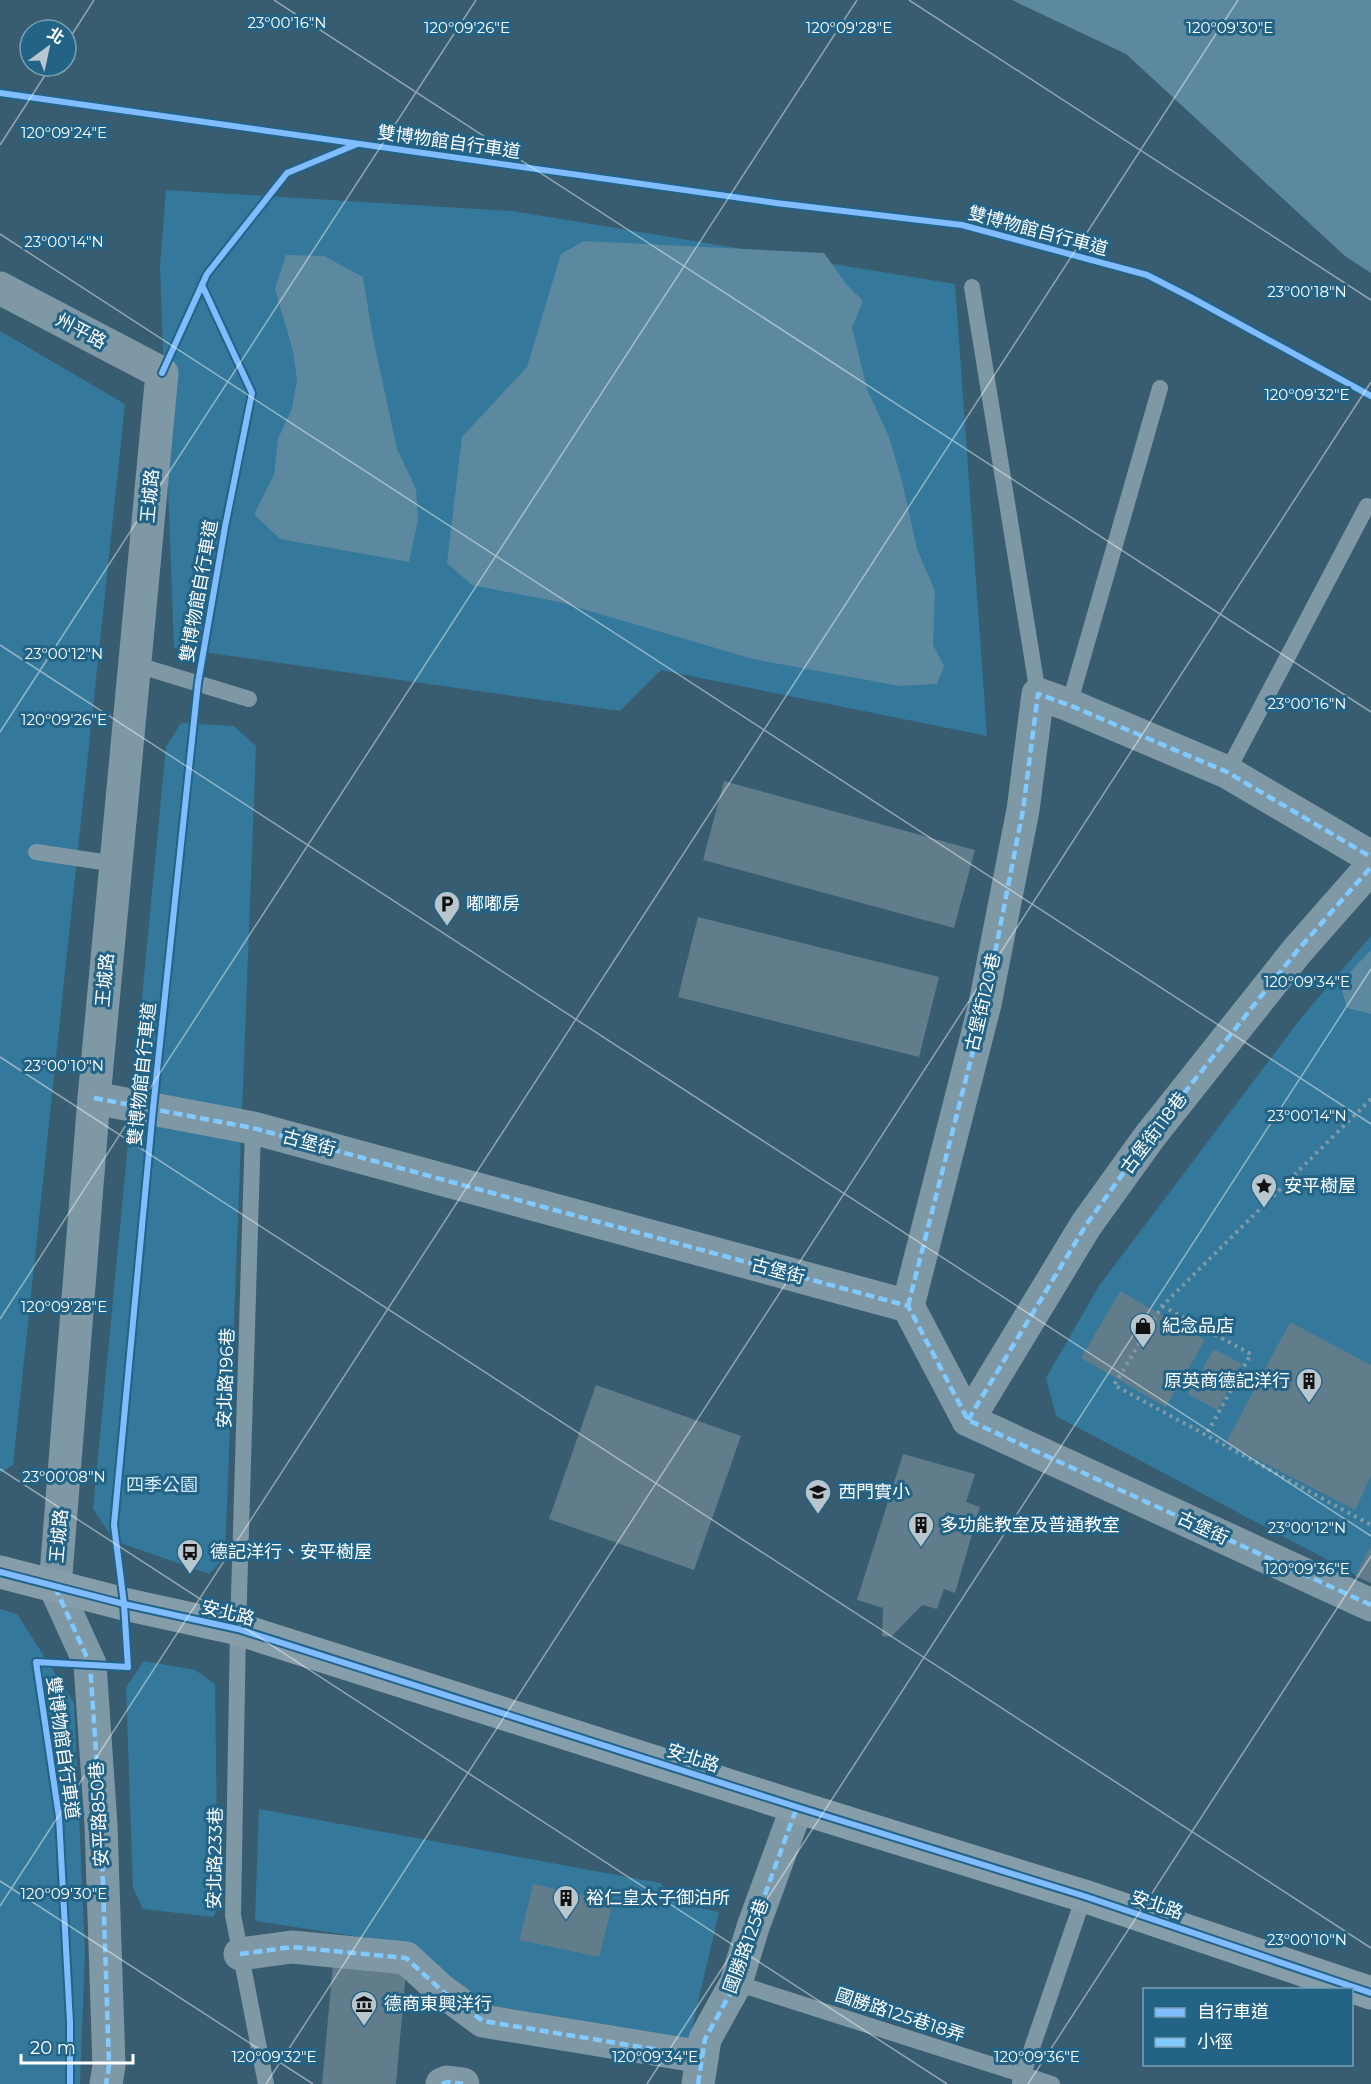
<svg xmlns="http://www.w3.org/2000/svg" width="1371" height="2084" viewBox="0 0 1371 2084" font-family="Montserrat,'Noto Sans TC',sans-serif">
<rect width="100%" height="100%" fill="#385c70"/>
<!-- green -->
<g fill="#34799b">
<path d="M166,190L512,211L955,284L987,736L661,670L620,711L174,648L160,267Z"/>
<path d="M0,331L125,404L13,1465L0,1473Z"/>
<path d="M181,723L234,726L256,746L225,1557L209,1574L115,1541L93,1509L166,747Z"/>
<path d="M1371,936V1583L1056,1416L1046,1378L1099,1286L1301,1018Z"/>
<path d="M0,1609L17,1614L74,1703L85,1952L80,2084H0Z"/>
<path d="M144,1661L195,1670L215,1684L218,1907L213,1917L143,1909L133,1888L126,1687Z"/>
<path d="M259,1809L660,1883L681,1904L719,1912L689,2041L471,2002L457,1982L414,1945L255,1921Z"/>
</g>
<!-- water -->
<g fill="#5c899f">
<path d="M1012,0H1371V273L1345,256L1126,54Z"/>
<path d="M584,241L824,253L846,284L863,301L852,327L867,389L889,437L902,481L917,549L935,591L933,645L944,666L937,684L900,686L753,659L559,602L472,585L447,563L462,437L527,367L561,254Z"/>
<path d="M286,255L324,256L363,277L372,333L397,449L416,489L418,520L409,562L280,539L254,514L274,475L278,439L292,408L297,379L293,351L275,289Z"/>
<path d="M1371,950V1014L1347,1008L1340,983Z"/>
</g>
<!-- building -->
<g fill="#617c8a">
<path d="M724,781L975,850L954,928L703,860Z"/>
<path d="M698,917L939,977L919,1057L678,997Z"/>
<path d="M1120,1291L1205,1340L1166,1407L1081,1358Z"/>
<path d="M1290,1322L1371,1365V1476L1355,1510L1226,1443Z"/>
<path d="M1214,1349L1242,1364L1217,1410L1188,1394Z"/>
<path d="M596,1385L741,1436L694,1570L549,1519Z"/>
<path d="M903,1454L975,1474L966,1502L980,1507L955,1593L944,1589L937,1609L922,1605L891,1637L882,1636L883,1608L857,1600Z"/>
<path d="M1371,1546V1583L1355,1576Z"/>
<path d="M533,1884L613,1902L599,1957L519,1940Z"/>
<path d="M333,1964L406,1971L396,2084H322Z"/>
</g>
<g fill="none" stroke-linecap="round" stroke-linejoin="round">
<!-- path -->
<g stroke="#7f98a5" stroke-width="4" stroke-dasharray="3 4.5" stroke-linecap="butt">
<path d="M1371,1099L1162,1306L1114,1385L1371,1525"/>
<path d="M1162,1306L1251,1354L1206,1435"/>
</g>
<!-- lane -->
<g stroke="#7f98a5" stroke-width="16">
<path d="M972,287L1038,694"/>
<path d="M134,664L249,699"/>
<path d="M1069,705L1160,388"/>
<path d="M1227,772L1367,506"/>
<path d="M36,852L116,864"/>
<path d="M253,1128L238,1629L233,1915L266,2084"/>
<path d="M736,1983L1052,2084"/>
<path d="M1020,2083L1084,1896"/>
</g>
<!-- street -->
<g stroke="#7f98a5" stroke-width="33">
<path d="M0,288L162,373L94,1098L55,1587L90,1664L101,1825L109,2066L106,2084"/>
<path d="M94,1098L253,1128L908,1306L968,1420L1371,1605"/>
<path d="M908,1306L985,1004L1023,810L1038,694L1069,705L1227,772L1371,857"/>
<path d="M968,1420L1086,1225L1150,1136L1297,951L1371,867"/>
<path d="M240,1954L292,1947L406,1958L441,1990L483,2021L702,2057"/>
<path d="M442,2084L447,2082L463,2084"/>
<path d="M698,2084L705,2039L736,1983L753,1927L797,1807"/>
</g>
<!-- secondary -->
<path stroke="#869daa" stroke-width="33" d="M0,1572L124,1604L238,1629L797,1807L1084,1896L1371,1993"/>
<!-- quiet -->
<g stroke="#80caff" stroke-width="4.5" stroke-dasharray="9 4.5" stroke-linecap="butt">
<path d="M94,1098L253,1128L908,1306L968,1420L1371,1605"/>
<path d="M908,1306L985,1004L1023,810L1038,694L1069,705L1227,772L1371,857"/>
<path d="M968,1420L1086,1225L1150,1136L1297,951L1371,867"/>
<path d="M55,1587L90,1664L101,1825L109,2066L106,2084"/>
<path d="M240,1954L292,1947L406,1958L441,1990L483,2021L702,2057"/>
<path d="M442,2084L447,2082L463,2084"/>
<path d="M698,2084L705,2039L736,1983L753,1927L797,1807"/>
</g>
<!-- cycleway casing -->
<g stroke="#226386" stroke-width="10">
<g id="cycleway">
<path d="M0,93L776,203L962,225L1147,275L1192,298L1371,396"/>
<path d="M162,373L207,274L287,173L357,144"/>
<path d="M0,1572L124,1604L238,1629L797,1807L1084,1896L1371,1993"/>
<path d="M70,2084V2023L59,1817L36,1662L128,1667L124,1604L114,1525L153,1109L198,683L225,527L252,393L202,285"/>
</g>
</g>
<!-- cycleway -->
<use href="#cycleway" stroke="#80bcff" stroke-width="6"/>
</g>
<!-- ticks -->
<path fill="none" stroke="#fff" stroke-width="1.5" stroke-opacity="0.45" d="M274,0L1371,712M909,0L1371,300M66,44L94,0M0,145L51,66M0,234L1371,1124M0,645L1371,1536M0,732L476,0M0,1057L1371,1948M0,1319L857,0M0,1469L947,2084M0,1881L313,2084M0,1906L1238,0M266,2084L1371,382M647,2084L1371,969M1028,2084L1371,1556"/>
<!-- icons -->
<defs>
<g id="parking-pin" transform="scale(1.35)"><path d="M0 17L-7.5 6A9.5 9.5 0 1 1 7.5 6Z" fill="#b9c6cd" stroke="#226386"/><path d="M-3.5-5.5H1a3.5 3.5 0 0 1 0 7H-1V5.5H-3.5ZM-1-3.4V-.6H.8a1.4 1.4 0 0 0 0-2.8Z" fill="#111"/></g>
<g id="sight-pin" transform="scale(1.35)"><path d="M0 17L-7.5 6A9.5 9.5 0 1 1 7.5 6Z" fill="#b9c6cd" stroke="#226386"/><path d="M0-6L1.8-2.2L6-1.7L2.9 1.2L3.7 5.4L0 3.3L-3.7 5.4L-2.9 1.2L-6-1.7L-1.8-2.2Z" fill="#111"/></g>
<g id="shop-pin" transform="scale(1.35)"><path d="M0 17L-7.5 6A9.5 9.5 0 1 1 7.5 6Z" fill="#b9c6cd" stroke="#226386"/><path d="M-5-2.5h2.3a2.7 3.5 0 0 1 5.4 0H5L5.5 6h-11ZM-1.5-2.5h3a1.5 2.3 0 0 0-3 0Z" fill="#111"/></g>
<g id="building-pin" transform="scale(1.35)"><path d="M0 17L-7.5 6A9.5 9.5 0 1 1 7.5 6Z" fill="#b9c6cd" stroke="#226386"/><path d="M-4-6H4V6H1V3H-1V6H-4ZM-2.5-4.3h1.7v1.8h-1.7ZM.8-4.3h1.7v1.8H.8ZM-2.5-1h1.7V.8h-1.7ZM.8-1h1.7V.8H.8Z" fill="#111"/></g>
<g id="school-pin" transform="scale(1.35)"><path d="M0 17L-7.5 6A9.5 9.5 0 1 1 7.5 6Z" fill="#b9c6cd" stroke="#226386"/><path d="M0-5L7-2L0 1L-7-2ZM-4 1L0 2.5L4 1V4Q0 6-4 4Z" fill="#111"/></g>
<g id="bus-pin" transform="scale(1.35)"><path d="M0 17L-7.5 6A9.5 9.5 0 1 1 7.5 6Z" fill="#b9c6cd" stroke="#226386"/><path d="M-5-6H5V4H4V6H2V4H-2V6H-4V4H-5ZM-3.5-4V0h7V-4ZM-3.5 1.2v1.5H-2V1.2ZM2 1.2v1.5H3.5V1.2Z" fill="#111"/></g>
<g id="museum-pin" transform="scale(1.35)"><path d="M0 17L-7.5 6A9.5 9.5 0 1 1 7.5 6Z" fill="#b9c6cd" stroke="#226386"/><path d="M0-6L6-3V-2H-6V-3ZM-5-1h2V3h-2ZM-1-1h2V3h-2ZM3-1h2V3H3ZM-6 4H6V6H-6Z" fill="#111"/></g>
</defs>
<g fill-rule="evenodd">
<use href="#parking-pin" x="447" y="904"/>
<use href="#sight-pin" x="1264" y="1186"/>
<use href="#shop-pin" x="1143" y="1326"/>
<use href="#building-pin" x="1309" y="1381"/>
<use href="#school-pin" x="818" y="1492"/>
<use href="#building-pin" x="921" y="1525"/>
<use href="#bus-pin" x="190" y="1552"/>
<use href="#building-pin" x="566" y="1898"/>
<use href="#museum-pin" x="364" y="2004"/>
</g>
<g text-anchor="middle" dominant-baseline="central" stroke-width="6" stroke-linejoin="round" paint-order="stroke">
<!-- street labels -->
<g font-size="18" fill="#fff" stroke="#226386">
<text transform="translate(449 142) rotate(8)">雙博物館自行車道</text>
<text transform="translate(1038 231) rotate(15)">雙博物館自行車道</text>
<text transform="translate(81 331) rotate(28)">州平路</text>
<text transform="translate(150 496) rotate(-85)">王城路</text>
<text transform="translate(199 591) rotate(-80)">雙博物館自行車道</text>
<text transform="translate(105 980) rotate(-85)">王城路</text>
<text transform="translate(983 1002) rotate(-77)">古堡街120巷</text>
<text transform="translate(142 1074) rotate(-84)">雙博物館自行車道</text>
<text transform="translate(1154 1133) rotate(-53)">古堡街118巷</text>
<text transform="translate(309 1143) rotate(15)">古堡街</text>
<text transform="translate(778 1271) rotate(15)">古堡街</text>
<text transform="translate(226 1378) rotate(-88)">安北路196巷</text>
<text transform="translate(1203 1528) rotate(25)">古堡街</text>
<text transform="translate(59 1536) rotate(-85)">王城路</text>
<text transform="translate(228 1613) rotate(14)">安北路</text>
<text transform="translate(63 1748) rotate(82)">雙博物館自行車道</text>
<text transform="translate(693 1758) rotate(18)">安北路</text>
<text transform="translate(99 1814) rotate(-93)">安平路850巷</text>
<text transform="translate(215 1858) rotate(-89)">安北路233巷</text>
<text transform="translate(1157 1905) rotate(19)">安北路</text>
<text transform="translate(746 1946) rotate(-70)">國勝路125巷</text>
<text transform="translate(900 2015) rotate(18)">國勝路125巷18弄</text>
</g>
<!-- poi labels -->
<g font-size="18" fill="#fff" stroke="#226386" text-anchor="start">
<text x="466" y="904">嘟嘟房</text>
<text x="1284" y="1186">安平樹屋</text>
<text x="1162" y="1326">紀念品店</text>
<text x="1290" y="1381" text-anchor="end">原英商德記洋行</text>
<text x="838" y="1492">西門實小</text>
<text x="940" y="1525">多功能教室及普通教室</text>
<text x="210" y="1552">德記洋行、安平樹屋</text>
<text x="586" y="1898">裕仁皇太子御泊所</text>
<text x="384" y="2004">德商東興洋行</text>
</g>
<!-- park labels -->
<g font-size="18" fill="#d0eaf7" stroke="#226386">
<text x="162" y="1485">四季公園</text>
</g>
</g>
<g font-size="15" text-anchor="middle" fill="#fff" stroke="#226386" stroke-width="6" stroke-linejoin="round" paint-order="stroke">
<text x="287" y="28">23°00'16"N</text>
<text x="467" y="33">120°09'26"E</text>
<text x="1230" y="33">120°09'30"E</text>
<text x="849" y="33">120°09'28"E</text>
<text x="64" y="138">120°09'24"E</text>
<text x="64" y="247">23°00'14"N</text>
<text x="1307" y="297">23°00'18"N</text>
<text x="1307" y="400">120°09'32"E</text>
<text x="64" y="659">23°00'12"N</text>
<text x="1307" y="709">23°00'16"N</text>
<text x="64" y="725">120°09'26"E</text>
<text x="1307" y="987">120°09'34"E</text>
<text x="64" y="1071">23°00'10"N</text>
<text x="1307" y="1121">23°00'14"N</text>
<text x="64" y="1312">120°09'28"E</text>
<text x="64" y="1482">23°00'08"N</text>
<text x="1307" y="1533">23°00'12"N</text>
<text x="1307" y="1574">120°09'36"E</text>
<text x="64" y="1899">120°09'30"E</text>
<text x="1307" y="1945">23°00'10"N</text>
<text x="274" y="2062">120°09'32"E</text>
<text x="655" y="2062">120°09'34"E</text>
<text x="1037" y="2062">120°09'36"E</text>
</g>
<!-- legend -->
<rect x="1143" y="1988" width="210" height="78" fill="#226386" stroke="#7aa1b6" stroke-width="1.5"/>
<rect x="1155" y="2008" width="30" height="9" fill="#80bcff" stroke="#7aa1b6" stroke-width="1.5"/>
<text x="1197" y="2018" font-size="18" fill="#ffffff">自行車道</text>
<rect x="1155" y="2038" width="30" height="9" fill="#80caff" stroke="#7aa1b6" stroke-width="1.5"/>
<text x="1197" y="2048" font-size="18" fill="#ffffff">小徑</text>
<!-- north arrow -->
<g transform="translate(48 48) rotate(33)"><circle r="28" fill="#226386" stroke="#7aa1b6" stroke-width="1.5"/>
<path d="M0-4.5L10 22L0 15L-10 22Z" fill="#b9c6cd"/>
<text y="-9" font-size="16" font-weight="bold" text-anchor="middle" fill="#ffffff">北</text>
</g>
<!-- scale -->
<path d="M21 2054v9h112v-9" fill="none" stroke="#ffffff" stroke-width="3"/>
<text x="30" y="2054" font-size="18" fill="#ffffff" stroke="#226386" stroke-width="4.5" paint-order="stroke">20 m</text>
</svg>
